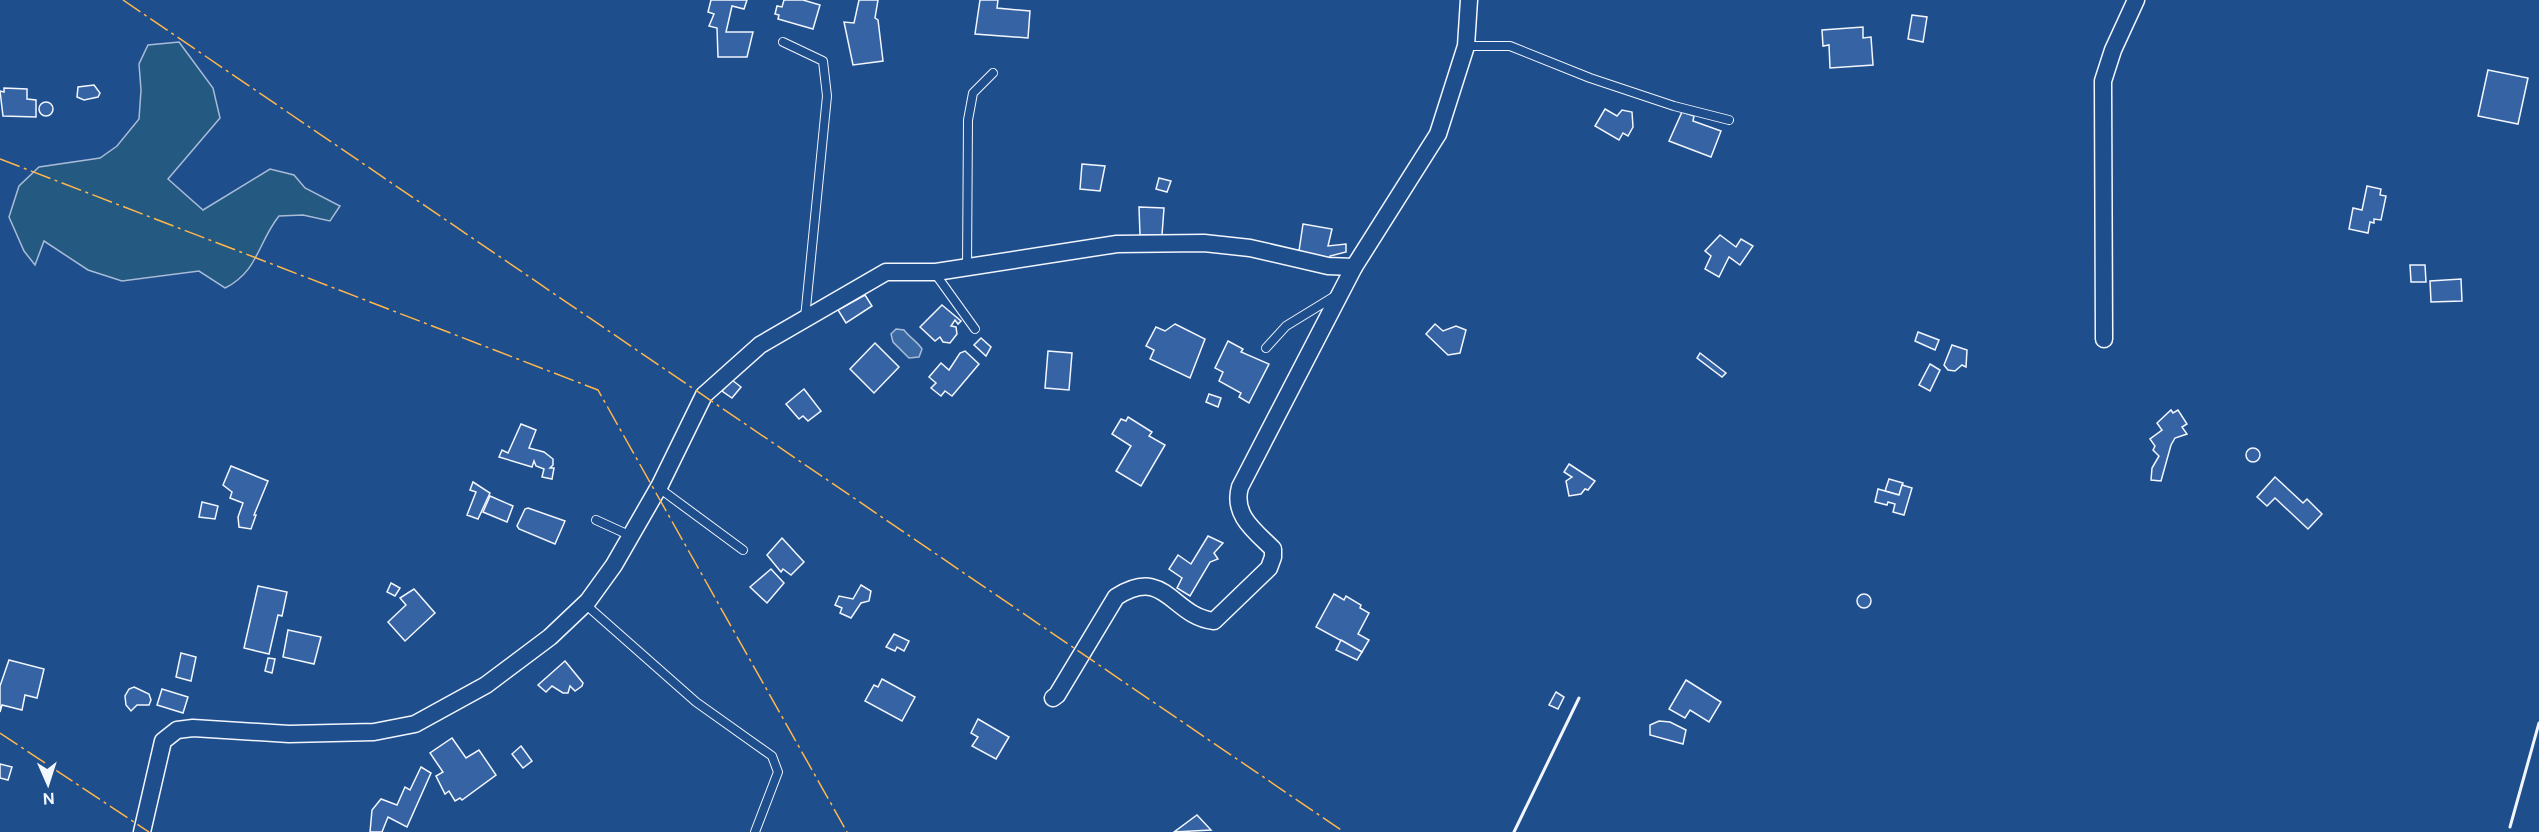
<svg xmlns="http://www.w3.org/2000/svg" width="2539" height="832" viewBox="0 0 2539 832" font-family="'DM Sans',sans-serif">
<rect width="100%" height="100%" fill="#1f4e8c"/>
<!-- green -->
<path fill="#245a82" stroke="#a8bbd7" stroke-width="1.5" d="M179,42L213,88L220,118L168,179L203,210L270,169L294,175L305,188L340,206L330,221L303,215L279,216C258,242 258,272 225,288L199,271L122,281L88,270L44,241L35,265L24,251L9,217L19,186L39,167L100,158L117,146L139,119L141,90L139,64L148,45Z"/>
<!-- water -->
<path fill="#3b69a3" stroke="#a8bbd7" stroke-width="1.5" d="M896,329L904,330C909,337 918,342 922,349L919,357L909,358L893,342L891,334Z"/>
<!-- building -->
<g fill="#3563a3" stroke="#f2f6ff" stroke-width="1.5">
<path d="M711,0H747L744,9L732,6L726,32H753L747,57H718L717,28L709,26L714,14L708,12Z"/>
<path d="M784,0H803L820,5L813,29L778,19L779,15L775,14L777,6L782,7Z"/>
<path d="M859,0H878L875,18L878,20L883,61L853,65L844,22L854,23Z"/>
<path d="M980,0H998L997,8L1030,11L1028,38L975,34Z"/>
<path d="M1912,15L1927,17L1923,42L1908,39Z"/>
<path d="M1863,27V38L1871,37L1873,65L1830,68L1829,45L1823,46L1822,30Z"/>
<path d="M2488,70L2528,78L2518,124L2478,116Z"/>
<path d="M94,85L100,93L98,97L84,100L77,97L78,87Z"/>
<path d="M4,88L27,89V99L36,100V117L3,116L0,91L4,92Z"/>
<circle cx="46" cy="109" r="7"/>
<path d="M1605,109L1617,116L1622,110L1632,112L1633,127L1628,136L1623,133L1619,140L1595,126Z"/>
<path d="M1682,112L1694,116L1693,121L1721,131L1711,157L1669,141Z"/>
<path d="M1082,164L1105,166L1100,191L1080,189Z"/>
<path d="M1159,178L1171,181L1167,192L1156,189Z"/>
<path d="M2367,186L2381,189L2380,195L2386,196L2381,220L2374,219V223L2370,222L2368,233L2349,229L2353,208L2362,210Z"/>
<path d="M1139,207L1164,208L1162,235H1140Z"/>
<path d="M1303,224L1332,229L1328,246L1346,244V252L1330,256V258L1299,251Z"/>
<path d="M1720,235L1736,247L1741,239L1753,246L1740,265L1729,257L1719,277L1705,269L1711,256L1705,251Z"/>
<path d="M2410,265H2425L2426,282H2411Z"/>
<path d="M2461,279L2462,301L2431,302L2430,281Z"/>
<path d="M865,295L872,306L846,323L838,310Z"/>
<path d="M942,305L961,321L958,324L955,320L951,326L956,327L957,334L950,343L943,342L940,337L935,341L920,327Z"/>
<path d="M1175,324L1205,339L1190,378L1150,359L1154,350L1146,346L1156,327L1165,331Z"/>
<path d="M1435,324L1443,331L1456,326L1466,330L1460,353L1448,355L1426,334Z"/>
<path d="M1918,332L1939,340L1935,350L1915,341Z"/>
<path d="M981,338L991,347L986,356L974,345Z"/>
<path d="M1228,341L1243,349L1241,352L1269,364L1249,403L1239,397L1241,393L1219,381L1223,372L1215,368Z"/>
<path d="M875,343L899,367L874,393L850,369Z"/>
<path d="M1952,345L1967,350L1966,367L1962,365L1955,371L1948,370L1944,365Z"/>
<path d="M965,351L979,364L952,396L945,391L941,396L931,388L936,383L929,377L941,363L949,370L960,353Z"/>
<path d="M1048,351L1072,353L1069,390L1045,388Z"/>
<path d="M1700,353L1726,373L1722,377L1697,358Z"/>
<path d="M1930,364L1940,370L1930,391L1919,385Z"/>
<path d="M732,380L741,387L732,398L722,391Z"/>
<path d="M804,389L821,411L808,421L803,416L799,419L786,404Z"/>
<path d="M1209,394L1221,398L1218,407L1206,402Z"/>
<path d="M2171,410L2173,413L2178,410L2187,424L2182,427L2187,434L2175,438L2171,445L2161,481L2151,480L2152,468L2159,456L2153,450L2155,446L2150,439L2162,430L2157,423Z"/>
<path d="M1128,417L1152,432L1149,436L1165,445L1141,486L1116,471L1131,446L1112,434L1121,419L1126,421Z"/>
<path d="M521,424L536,430L529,448L544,452L553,459V465L550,468H554L552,479L542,477L544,469L536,466L534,461L532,467L499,457L502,450L508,453Z"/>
<circle cx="2253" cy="455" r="7"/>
<path d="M1569,464L1595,481L1588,490L1585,489L1581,494L1569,496L1566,481L1572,477L1564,472Z"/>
<path d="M231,466L268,481L254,515H256L251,529L239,527L238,517L243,503L230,498L232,492L223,485Z"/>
<path d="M2275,477L2303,503L2307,499L2322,514L2308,529L2275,498L2267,506L2257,497Z"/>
<path d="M1889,479L1903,483L1899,495L1885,491Z"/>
<path d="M473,482L490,493L478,519L467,515L476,492L470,490Z"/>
<path d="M1902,485L1912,488L1904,515L1893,512L1895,504L1888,502L1887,505L1875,502L1878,489L1899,495Z"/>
<path d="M490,496L513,506L507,522L483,512Z"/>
<path d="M202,502L218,506L215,519L199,517Z"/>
<path d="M528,508L565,521L555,544L519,529L517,526L525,509Z"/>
<path d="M1208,536L1223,543L1214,553L1218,559L1210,562L1190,596L1177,588L1182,578L1169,569L1178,555L1191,564Z"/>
<path d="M782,538L804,562L791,575L783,569L781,572L767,555Z"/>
<path d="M771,569L784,583L767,603L750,587Z"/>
<path d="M391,583L400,588L395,596L387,592Z"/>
<path d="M861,585L871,591L869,601L861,603L851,618L840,613L842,608L835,605L839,596L853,599Z"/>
<path d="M258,586L287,592L282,616L278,615L269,654L244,648Z"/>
<path d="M414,589L435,613L405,641L388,622L406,605L400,598Z"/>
<path d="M1334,594L1344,600L1346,596L1361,605L1360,608L1369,613L1358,634L1369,640L1362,652L1316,627Z"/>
<circle cx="1864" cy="601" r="7"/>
<path d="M288,630L321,637L314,664L283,657Z"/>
<path d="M894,634L909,641L904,651L897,647L895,651L886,647Z"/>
<path d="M1341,640L1362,652L1357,660L1336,650Z"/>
<path d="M181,653L196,657L191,681L176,677Z"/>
<path d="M268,658L275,659L272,673L265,671Z"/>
<path d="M9,660L44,669L37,698L25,695L22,710L2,705L0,712V686Z"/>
<path d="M565,661L583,683L582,686L575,691L570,686L568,693H563L552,686L546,692L538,685Z"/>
<path d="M882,679L915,697L902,721L865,701L874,685L878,687Z"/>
<path d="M1686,680L1721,702L1709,722L1690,710L1685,718L1669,709Z"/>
<path d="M134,687L149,694L151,700L149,705H137L131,711L126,705L125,696L129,689Z"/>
<path d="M162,689L188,697L183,713L157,705Z"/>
<path d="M1556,692L1564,697L1558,709L1549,705Z"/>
<path d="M978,719L1009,737L996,759L972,746L978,737L971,733Z"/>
<path d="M1659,721L1670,722L1686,730L1683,744L1650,735V725Z"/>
<path d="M452,738L466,758L479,750L496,775L462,800L460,798L455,801L449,791L445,794L436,776L443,772L430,753Z"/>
<path d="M521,746L532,761L523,768L512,754Z"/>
<path d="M0,764L12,767L8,780L0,778Z"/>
<path d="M421,767L431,773L407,827L388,817L382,832H370L372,810L381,799L397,805L405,787L410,790Z"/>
<path d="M1197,815L1211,830L1174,832Z"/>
</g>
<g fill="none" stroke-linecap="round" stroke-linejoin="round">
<!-- service casing -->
<g stroke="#f2f6ff" stroke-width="10">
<g id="service">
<path d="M783,42L823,61L827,96L805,318"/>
<path d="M1466,46H1510L1590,78L1674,106L1729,120"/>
<path d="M967,268L968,120L973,93L993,73"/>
<path d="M934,272L975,329"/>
<path d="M1266,348L1286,326L1335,296"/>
<path d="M659,488L743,550"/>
<path d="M596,520L631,536"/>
<path d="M585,604L696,702L772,756L778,772L755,832"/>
</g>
</g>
<!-- minor casing -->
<g stroke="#f2f6ff" stroke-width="19">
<g id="minor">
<path d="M2104,339L2103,81L2113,50L2136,0"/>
<path d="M1053,698L1057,695L1116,597C1166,565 1171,616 1214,621L1269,568L1273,557V549C1255,531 1232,515 1240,487L1354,267L1438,134L1466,46L1469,0"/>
<path d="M142,832L163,741L177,730L193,728L289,734L374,732L415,724L486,685L550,637L588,601L614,565L660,485L704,395L760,345L886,272H936L1117,244L1204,243L1250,248L1328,266L1354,267"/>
</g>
</g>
<!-- service -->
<use href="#service" stroke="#1f4e8c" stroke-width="8"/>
<!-- minor -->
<use href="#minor" stroke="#1f4e8c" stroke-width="16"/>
<!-- wall -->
<g stroke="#f2f6ff" stroke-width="3">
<path d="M2510,827L2539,723"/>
<path d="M1514,832L1579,698"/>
</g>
<!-- power -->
<g stroke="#ffb74d" stroke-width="1.5" stroke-dasharray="21 4.5 3 4.5" stroke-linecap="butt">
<path d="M123,0L1344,832"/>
<path d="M0,159L598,390L847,832"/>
<path d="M0,733L149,832"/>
</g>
</g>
<!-- north arrow -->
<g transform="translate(48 784) rotate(177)" stroke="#1f4e8c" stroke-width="4.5" paint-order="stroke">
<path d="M0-4.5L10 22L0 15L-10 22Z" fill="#f2f6ff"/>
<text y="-9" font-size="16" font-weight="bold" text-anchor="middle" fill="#f2f6ff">N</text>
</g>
</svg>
